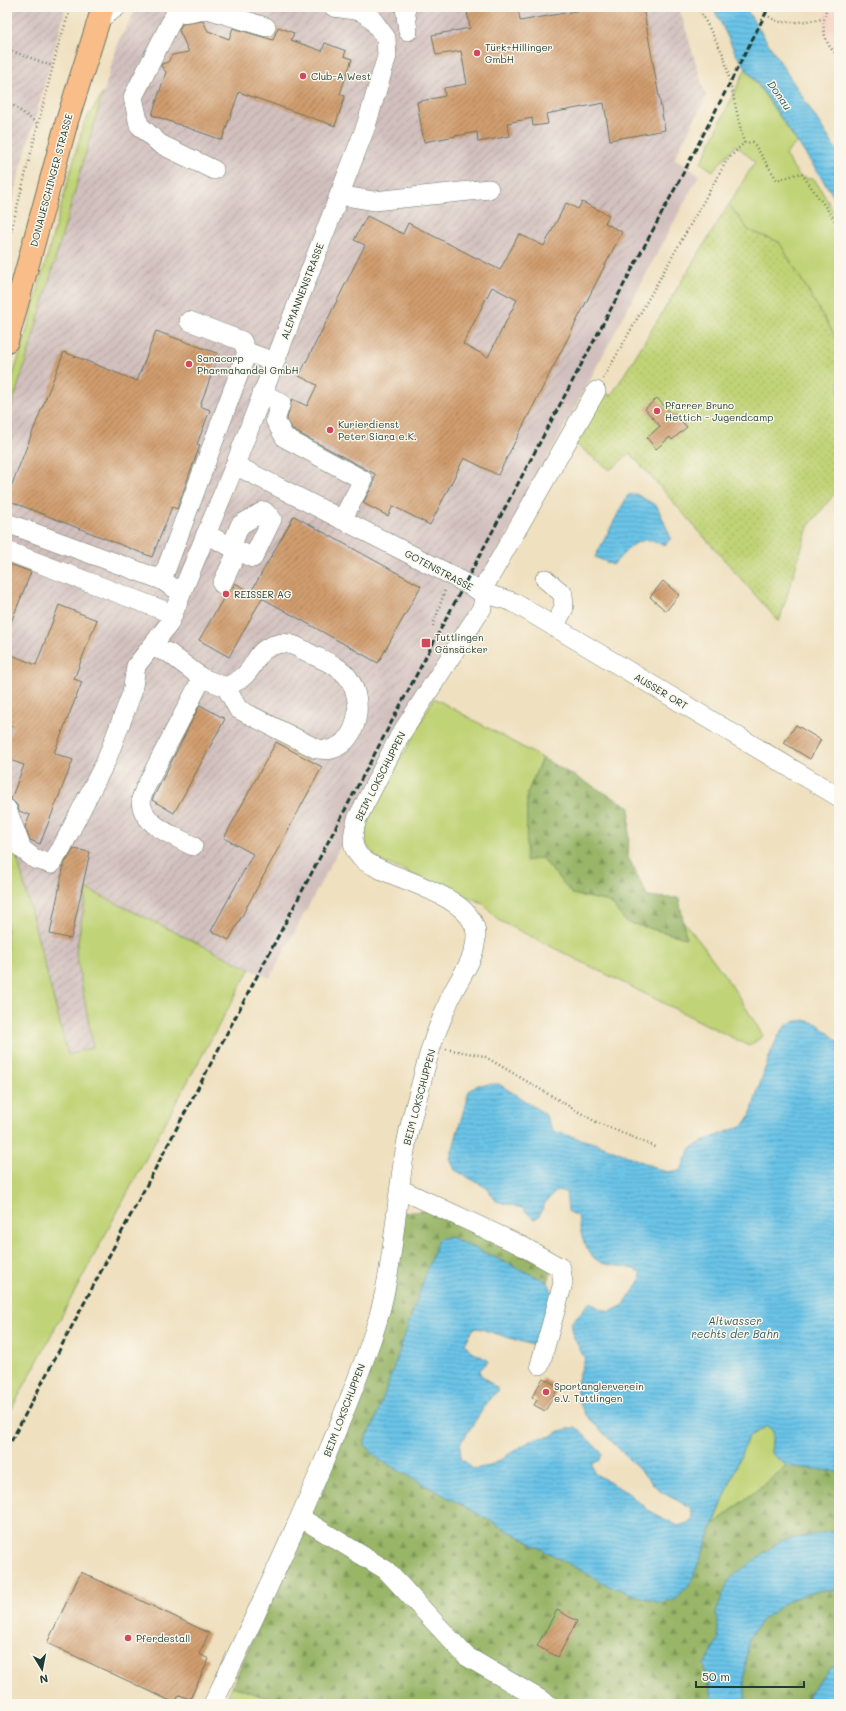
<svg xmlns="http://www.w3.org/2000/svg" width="846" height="1711" viewBox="0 0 846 1711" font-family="Mali,sans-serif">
<defs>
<pattern id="industrial-furrows" width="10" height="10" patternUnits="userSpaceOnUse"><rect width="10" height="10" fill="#d1bfbd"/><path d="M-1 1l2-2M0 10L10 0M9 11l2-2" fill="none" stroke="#a99c9a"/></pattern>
<pattern id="forest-firs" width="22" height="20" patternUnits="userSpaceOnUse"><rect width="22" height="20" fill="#98b567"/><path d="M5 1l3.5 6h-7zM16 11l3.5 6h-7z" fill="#7b9456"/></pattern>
<pattern id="park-dots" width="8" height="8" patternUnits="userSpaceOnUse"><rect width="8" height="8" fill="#c0d376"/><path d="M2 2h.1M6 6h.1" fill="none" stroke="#a5b667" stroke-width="1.8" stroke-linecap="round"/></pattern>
<pattern id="water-rules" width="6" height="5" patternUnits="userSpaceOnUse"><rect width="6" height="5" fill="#6bc4e8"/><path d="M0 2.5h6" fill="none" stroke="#57a0bd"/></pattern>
<pattern id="building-hatch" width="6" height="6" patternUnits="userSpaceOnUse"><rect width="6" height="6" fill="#d09c6d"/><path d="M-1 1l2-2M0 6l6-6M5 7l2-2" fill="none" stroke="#a8805a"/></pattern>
</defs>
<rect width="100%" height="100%" fill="#fbf7ec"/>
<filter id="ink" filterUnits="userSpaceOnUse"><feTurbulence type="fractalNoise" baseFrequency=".025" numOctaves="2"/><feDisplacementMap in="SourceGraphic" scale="8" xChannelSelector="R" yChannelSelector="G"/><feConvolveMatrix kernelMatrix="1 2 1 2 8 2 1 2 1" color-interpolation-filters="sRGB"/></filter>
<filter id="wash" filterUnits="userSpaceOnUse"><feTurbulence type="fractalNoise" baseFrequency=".012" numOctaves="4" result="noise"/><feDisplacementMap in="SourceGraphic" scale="16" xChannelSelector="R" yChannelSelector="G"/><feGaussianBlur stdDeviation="0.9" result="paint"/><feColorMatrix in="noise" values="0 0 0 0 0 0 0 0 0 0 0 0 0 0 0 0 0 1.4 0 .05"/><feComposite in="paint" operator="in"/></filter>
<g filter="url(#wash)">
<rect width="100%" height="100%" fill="#efe0bf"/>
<!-- built -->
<path fill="#f5d2c2" d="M827,7H839V56L831,50L824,35L823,19Z"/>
<!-- industrial -->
<g fill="url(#industrial-furrows)">
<path d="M7,7H66L7,219Z"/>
<path d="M137,7H679L706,97L492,511L450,574L433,626L430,624L429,630L250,969L87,889L76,952L93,1047L68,1056L7,828V421L29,351L118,43Z"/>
</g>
<!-- railway -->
<path fill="#d1bfbd" d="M674,158L699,175L270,978L250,969L429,630L430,624L433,625L450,574L492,511Z"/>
<!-- grass -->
<g fill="#c0d376" stroke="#708855">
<path d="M746,68L797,142L785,155L800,177L815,180L839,221V343L779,242L748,230L729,204L755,162L736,145L713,171L701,163Z"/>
<path d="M103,93L29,351L7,421V394L23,344L84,123Z"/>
<path d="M434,698L542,758L527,794L542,858L572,894L610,902L626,922L686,938L683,921C712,955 741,998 763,1036L749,1046L498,920L483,903L378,860L364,841L367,821Z"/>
<path d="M7,828L16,853L68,1055L93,1047L76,952L87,889L250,969L173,1108L7,1418Z"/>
<path d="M767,1426L773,1430L771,1453L787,1466L714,1524L748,1437Z"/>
<path d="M232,1686L285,1704H225Z"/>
</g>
<!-- forest -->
<g fill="url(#forest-firs)" stroke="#5c794e">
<path d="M542,758L630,807L628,857L648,897L679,898L686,938L626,922L610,902L572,894L542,858L526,861L527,794Z"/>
<path d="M433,1210L552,1269L548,1282L450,1237L374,1424L364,1443L378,1459L609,1586L657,1602L691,1582L714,1524L787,1466L839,1472V1534L829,1532L716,1613L720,1638L704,1665L714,1704H285L232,1686L342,1440L401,1213Z"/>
<path d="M821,1590H839V1662C824,1672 813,1688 804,1704H746L744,1683L748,1640L762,1620L789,1600Z"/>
</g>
<!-- park -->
<path fill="url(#park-dots)" stroke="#708855" d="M729,204L748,230L779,242L839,343V488L808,527L779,622L630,453L610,470L573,442L604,392L611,396Z"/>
<!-- water -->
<g fill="url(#water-rules)" stroke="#45808e">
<path d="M713,7H745L839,154V204L767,97L736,54Z"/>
<path d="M636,494L657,506L671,538L665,545C638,533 631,546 613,565L595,557L628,495Z"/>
<path d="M805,1020L818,1024L839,1042V1472L787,1466L771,1453L773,1431L767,1426L748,1437L691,1582L675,1600L657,1602L609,1586L378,1459L364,1443L374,1424L438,1239L450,1237L548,1282L553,1293L539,1340L532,1345L478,1328L473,1329L465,1344L471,1351L489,1361L480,1370V1374L499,1390L491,1397L460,1444L461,1458L473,1469L490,1466L535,1438L549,1437L560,1431L576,1427L602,1453L600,1460L592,1464L594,1473L628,1493L648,1510L678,1526L691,1522L693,1518L690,1507L661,1492L585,1414C572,1389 576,1384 585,1359L574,1338L571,1323L590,1302L599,1308L610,1312L624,1305L640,1281L641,1273C625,1263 620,1268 605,1264C585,1258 581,1234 578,1217L568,1211L566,1192L557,1190L545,1203L539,1216L534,1219L522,1208L496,1201L487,1188L455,1170L450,1159L469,1091L478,1085L499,1084L545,1114L553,1131L604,1146L666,1172L681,1170L690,1149L706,1140L744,1125L750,1116C757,1096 772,1036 787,1025C792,1021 799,1021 805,1020Z"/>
<path d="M829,1532L839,1534V1590H821L789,1600L762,1620L748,1640L744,1683L746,1704H714L704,1665L719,1638L716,1613L729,1579L780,1541Z"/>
<path d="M839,1662V1704H804C813,1688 824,1672 839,1662Z"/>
</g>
<g id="blocks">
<!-- building -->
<g fill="url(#building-hatch)" fill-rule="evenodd">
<path d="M491,7H518L520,21L587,9V7H643L665,130L610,140L604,103L546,114L548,124L533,126L532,118L507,123L510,136L478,142L477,132L424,142L417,102L445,96L444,88L467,84L461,51L436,55L432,35L470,28L467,11Z"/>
<path d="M203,21L208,31L229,39L233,28L273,40L278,27L294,33L291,40L322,51L325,43L346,51L344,56L352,59L340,94L345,96L335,126L239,92L222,140L152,115L166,72L161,66L162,64L168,62L172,55L189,52L179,30L182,24Z"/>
<path d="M582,202L609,215L605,223L622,232L498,475L464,458L430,525L393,506L388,516L363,503L373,485L375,474L293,430L287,419L292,399L307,406L317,385L299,376L365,245L354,240L367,216L403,234L408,223L500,270L519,234L544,246L566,203L578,209ZM492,287L517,300L488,357L463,344Z"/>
<path d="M156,331L219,354L200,406L210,410L197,444L200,445L177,509L172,507L152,557L7,500V497L64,352L137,381Z"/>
<path d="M657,398L672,415L674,413L687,427L672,440L670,437L656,449L647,438L660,426L645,409Z"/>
<path d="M294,516L421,586L378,663L262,598L229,657L199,640L226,594L232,589L235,583L251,592Z"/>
<path d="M7,563L31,572L8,630H7Z"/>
<path d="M663,581L679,595L666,611L650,597Z"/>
<path d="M59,605L97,620L74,679L82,682L54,753L73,760L40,844L30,840L25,827L30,815L19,811L17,805L11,799L24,765L7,759V742L13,727L7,725V653L36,665Z"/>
<path d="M200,705L225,719L174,813L152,800Z"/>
<path d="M796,725L821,740L810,759L784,743Z"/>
<path d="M276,742L322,767L229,940L211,931L253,854L224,838Z"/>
<path d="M74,849L90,852L71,939L50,934L64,864Z"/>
<path d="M543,1378L559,1387L545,1411L534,1405L537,1400L532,1397Z"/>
<path d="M81,1572L209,1633L199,1654L209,1659L190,1699L179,1695L175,1703L47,1643Z"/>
<path d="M557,1610L577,1621L558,1657L537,1646Z"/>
</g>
</g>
</g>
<g filter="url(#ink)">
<use href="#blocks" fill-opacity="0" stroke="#687665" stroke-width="1"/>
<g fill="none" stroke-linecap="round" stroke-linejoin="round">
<!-- minor casing -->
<g stroke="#687665" stroke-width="20">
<g id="minor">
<path d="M405,7L408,31"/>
<path d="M98,20L117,7"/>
<path d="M214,170L160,144L139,125L133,97L175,14L207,9L266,27"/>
<path d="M339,195L374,201L489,189"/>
<path d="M189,321L242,341L247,352L274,362"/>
<path d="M262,393L281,403L275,420L285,438L363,480L342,520"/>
<path d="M235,465L445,572L481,592L513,602L839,797"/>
<path d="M7,523L162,580L172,587"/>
<path d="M206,534L253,558L272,519L264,511L240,525L231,547"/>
<path d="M7,551L173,614"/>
<path d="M545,579L563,594L564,608L554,627"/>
<path d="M162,580L247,352"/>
<path d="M222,584L238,550"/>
<path d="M481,592L596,391"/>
<path d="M151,647L169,653L202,678L226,687C231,684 239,681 244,676C258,663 255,649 278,644C288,641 300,648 309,653C322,660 341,666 349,679C364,701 359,740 332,749C328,751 322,749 317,749L238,709L226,687"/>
<path d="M7,809L22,849L35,859L51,864L61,849L106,761L132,693L136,666L169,624L182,592L235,465L366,126L387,56L386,38L372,19L361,11L334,7"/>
<path d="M193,846C175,836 141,825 141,800C141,797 144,792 145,788L202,678"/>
<path d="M400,1189L520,1245L561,1268L563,1283L540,1365"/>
<path d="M301,1518L386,1570L466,1656L548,1704"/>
<path d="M213,1704C254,1619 294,1534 330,1447C347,1405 365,1363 378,1319C398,1250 395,1176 415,1106C422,1082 427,1057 436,1033C441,1021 446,1008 451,996C460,977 476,958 476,936C477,899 405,882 378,868C370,864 362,861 357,853C350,843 354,831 357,819L399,737L482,608L484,600L481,592"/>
</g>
</g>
<!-- major casing -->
<g stroke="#687665" stroke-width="24">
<path id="major" d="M7,341L67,121L103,7"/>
</g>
<!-- path -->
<g stroke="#687665" stroke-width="2.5" stroke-dasharray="1 3" stroke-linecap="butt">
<path d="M698,7L724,56L744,143"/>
<path d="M763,7L766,15L778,22H798L823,19"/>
<path d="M827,7C821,26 822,43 839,56"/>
<path d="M12,51L52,66"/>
<path d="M7,101L38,124"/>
<path d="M7,247L58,46L71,7"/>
<path d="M603,379L727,160L744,143L753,142L777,180L801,173L839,226"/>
<path d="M433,626L445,590"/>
<path d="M446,1049L484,1056L594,1121L658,1148"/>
</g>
<!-- minor -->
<use href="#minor" stroke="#fff" stroke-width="19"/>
<!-- major -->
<use href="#major" stroke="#f8bd89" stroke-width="22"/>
<!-- rail -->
<path stroke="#1f3d34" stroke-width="3" stroke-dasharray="6 3" stroke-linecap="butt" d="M7,1449L465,583L687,166L769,7"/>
</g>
</g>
<!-- markers -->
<g fill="#d1495b" stroke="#fbf7ec" stroke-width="1.5">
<circle cx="477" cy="53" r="4"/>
<circle cx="303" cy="76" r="4"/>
<circle cx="189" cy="364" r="4"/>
<circle cx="657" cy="411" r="4"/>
<circle cx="330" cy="430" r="4"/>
<circle cx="226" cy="594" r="4"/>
<rect x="421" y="638" width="10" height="10" rx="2"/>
<circle cx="546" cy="1392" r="4"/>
<circle cx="128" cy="1638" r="4"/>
</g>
<g text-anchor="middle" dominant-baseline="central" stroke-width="3" stroke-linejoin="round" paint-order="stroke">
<!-- poi labels -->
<g font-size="10" fill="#1f3d34" stroke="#fbf7ec" text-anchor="start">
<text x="485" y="47">Türk+Hillinger<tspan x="485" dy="12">GmbH</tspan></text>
<text x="311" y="76">Club-A West</text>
<text x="197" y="358">Sanacorp<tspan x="197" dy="12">Pharmahandel GmbH</tspan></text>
<text x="665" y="405">Pfarrer Bruno<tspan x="665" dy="12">Hettich - Jugendcamp</tspan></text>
<text x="338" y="424">Kurierdienst<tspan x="338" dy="12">Peter Siara e.K.</tspan></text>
<text x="234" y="594">REISSER AG</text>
<text x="435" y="637">Tuttlingen<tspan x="435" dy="12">Gänsäcker</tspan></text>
<text x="554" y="1386">Sportanglerverein<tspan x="554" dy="12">e.V. Tuttlingen</tspan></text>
<text x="136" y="1638">Pferdestall</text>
</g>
<!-- street labels -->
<g font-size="10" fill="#1f3d34" stroke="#fbf7ec">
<text transform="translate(51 180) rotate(-75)">DONAUESCHINGER STRASSE</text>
<text transform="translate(302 291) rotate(-69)">ALEMANNENSTRASSE</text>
<text transform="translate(439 570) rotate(28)">GOTENSTRASSE</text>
<text transform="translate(661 691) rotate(31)">AUSSER ORT</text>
<text transform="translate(380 776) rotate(-63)">BEIM LOKSCHUPPEN</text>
<text transform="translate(419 1097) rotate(-75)">BEIM LOKSCHUPPEN</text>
<text transform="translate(344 1410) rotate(-69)">BEIM LOKSCHUPPEN</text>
</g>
<!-- water labels -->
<g font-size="11" font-style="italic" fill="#325f61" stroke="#fbf7ec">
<text transform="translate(780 95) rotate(55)">Donau</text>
<text x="735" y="1320">Altwasser<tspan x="735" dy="13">rechts der Bahn</tspan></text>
</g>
</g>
<!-- margin -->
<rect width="846" height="1711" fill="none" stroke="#fbf7ec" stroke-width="24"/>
<!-- north arrow -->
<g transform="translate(42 1669) rotate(170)" stroke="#fbf7ec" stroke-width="3" paint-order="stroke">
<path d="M0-3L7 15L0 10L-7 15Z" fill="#1f3d34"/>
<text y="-6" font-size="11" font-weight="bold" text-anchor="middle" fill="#1f3d34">N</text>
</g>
<!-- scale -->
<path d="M696 1681v6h108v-6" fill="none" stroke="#1f3d34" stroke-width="2"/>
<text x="702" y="1681" font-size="12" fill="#1f3d34" stroke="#fbf7ec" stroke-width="3" paint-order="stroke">50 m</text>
</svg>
